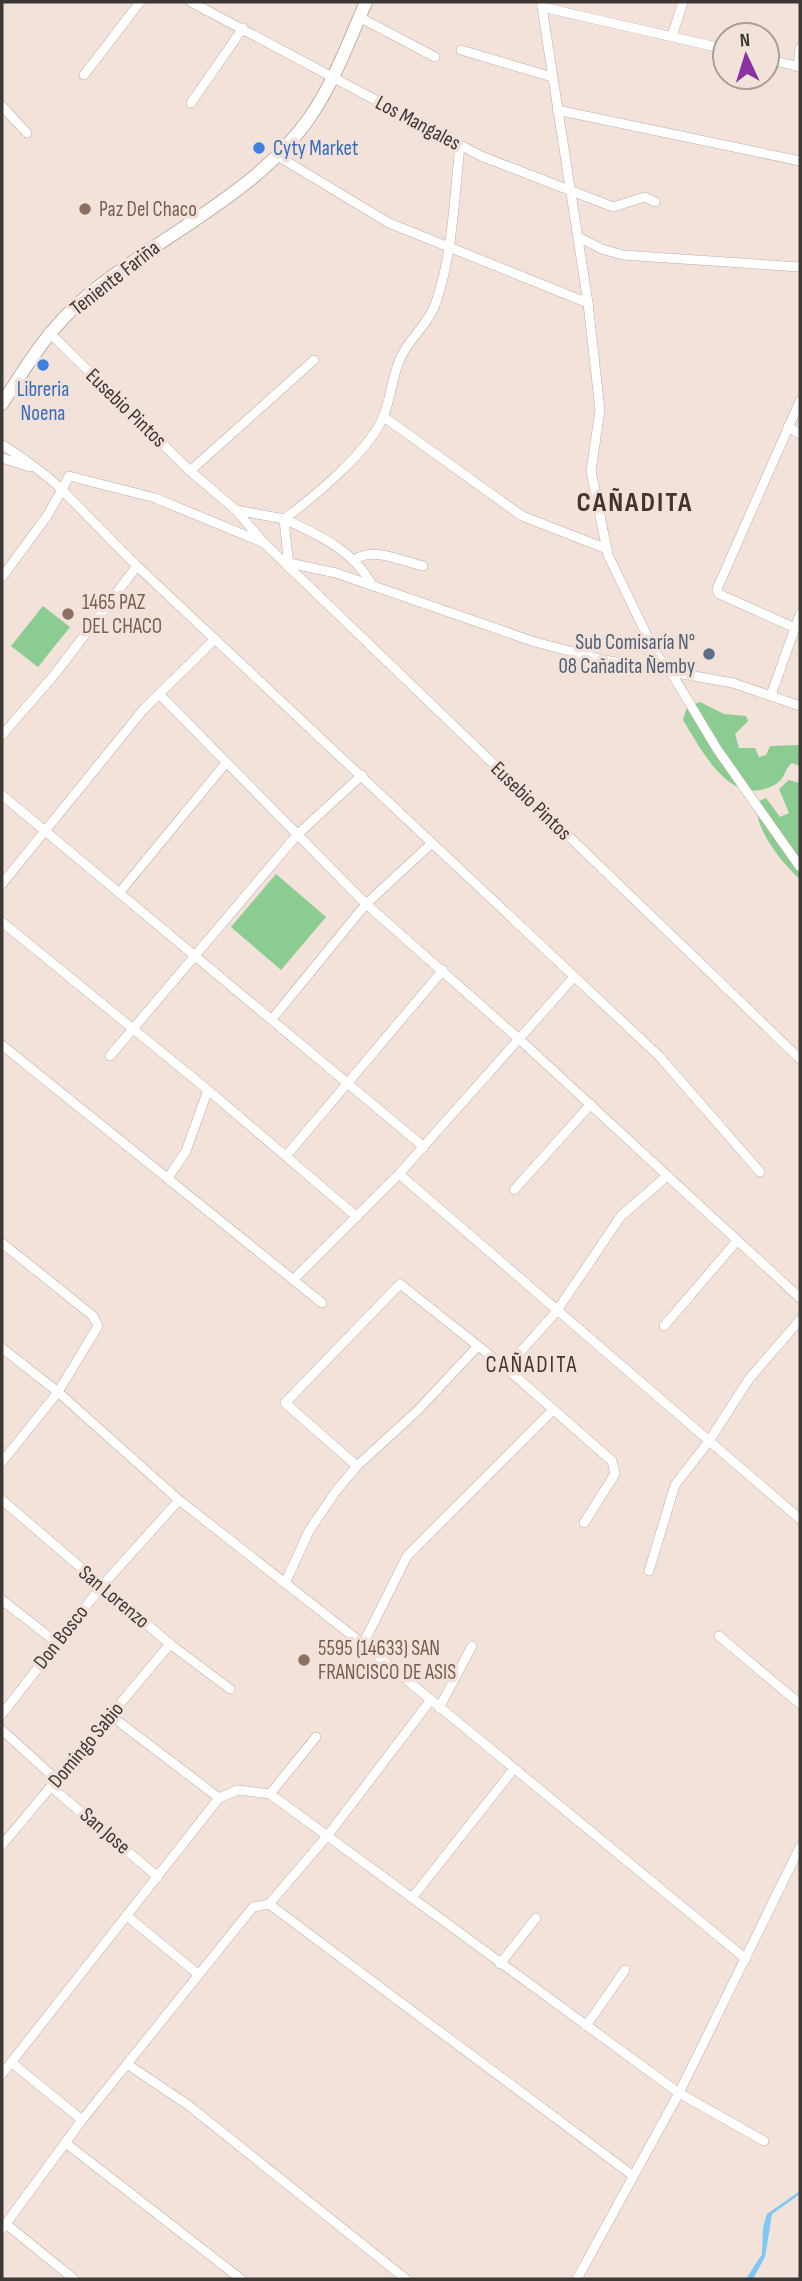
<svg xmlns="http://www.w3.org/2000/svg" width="802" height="2281" viewBox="0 0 802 2281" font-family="'Sofia Sans Condensed',sans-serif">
<rect width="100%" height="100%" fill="#f2e2da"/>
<!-- green -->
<g fill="#8acc91">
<path d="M43,606L70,627L38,667L11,646Z"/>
<path d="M700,702L724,714L746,716L748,721L735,734L739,748H755L759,757L766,755L770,746L800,745V766L792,763C784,769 786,778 776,784C730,811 701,748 683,720L687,707Z"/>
<path d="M789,780L800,783V879C782,863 753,828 757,802L766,798L780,817L789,813L779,789Z"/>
<path d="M276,874L326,917L281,970L231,927Z"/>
</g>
<!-- water -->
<path fill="#7dc8f5" d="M800,2191V2194L772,2214L765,2257L753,2279H746L762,2254L763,2228L767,2214Z"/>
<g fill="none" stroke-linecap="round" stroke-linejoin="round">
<!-- street casing -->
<g stroke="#bdaea6" stroke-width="10">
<g id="street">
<path d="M191,2L481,156L613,207L645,197L655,202"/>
<path d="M542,3V7L725,49"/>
<path d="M542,7L588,303L600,410L591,471L608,555L656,654L672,674L717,749L800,867"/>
<path d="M359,17L435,57"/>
<path d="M672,36L683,2"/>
<path d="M461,50L552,77"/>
<path d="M767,59L800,67"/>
<path d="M798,67L800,48"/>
<path d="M84,75L140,2"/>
<path d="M191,103L243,28"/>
<path d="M2,106L27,133"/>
<path d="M557,110L800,161"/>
<path d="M460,146C454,198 453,255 435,305C428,325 408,339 400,359C392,377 391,397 384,415C371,450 314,497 284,519L236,510L263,542L800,1059"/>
<path d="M276,155L389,223L588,303"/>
<path d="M580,238L602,249L623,255L800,267"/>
<path d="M49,332L190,471L236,510"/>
<path d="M384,417L522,516L607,549"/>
<path d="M788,427L800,434"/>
<path d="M2,445C15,452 52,479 62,490L69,476L155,498L262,542"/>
<path d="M2,458L30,467"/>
<path d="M190,471L314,360"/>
<path d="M355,560C372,546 404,562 423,566"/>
<path d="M289,563L336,573L535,642L604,660L733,683L800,706"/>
<path d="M289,568L284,519C319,535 353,550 372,585"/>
<path d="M2,577L47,516L62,490L137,566L659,1056L760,1172"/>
<path d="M795,628L719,594L717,589L800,401"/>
<path d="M771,695L800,614"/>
<path d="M161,696L366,904L518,1038L800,1298"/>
<path d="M2,735L55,674L137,566"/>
<path d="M2,795L424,1147"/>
<path d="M2,884L143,710L215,639"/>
<path d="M119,893L226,763"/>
<path d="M2,922L208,1090L357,1217"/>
<path d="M272,1019L366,904L432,843"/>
<path d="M2,1045L322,1303"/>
<path d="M110,1056L297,835L362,775"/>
<path d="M286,1156L443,970"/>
<path d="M399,1174L800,1519"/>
<path d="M168,1178L186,1151L208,1090"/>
<path d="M514,1190L591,1104"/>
<path d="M2,1243L93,1316L98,1326L58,1392L2,1462"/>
<path d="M294,1279L399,1174L574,977"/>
<path d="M664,1326L736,1242"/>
<path d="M2,1348L58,1392L179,1500L363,1644L746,1959"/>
<path d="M506,1368L556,1312L621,1216L667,1176"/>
<path d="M357,1466L285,1403L400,1284L506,1368L612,1461L615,1474L584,1523"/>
<path d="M2,1500L170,1644L230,1689"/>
<path d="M649,1571L675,1485L709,1441L749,1379L800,1320"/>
<path d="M285,1583L309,1531L336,1491L357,1466L418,1410L477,1347"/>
<path d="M2,1600L56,1642"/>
<path d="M719,1636L800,1704"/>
<path d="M363,1644L407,1556L552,1411"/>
<path d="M439,1708L472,1646"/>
<path d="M2,1714L101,1587L179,1500"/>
<path d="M110,1715L219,1798"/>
<path d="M2,1730L57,1780"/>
<path d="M51,1787L158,1877"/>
<path d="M270,1794L316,1737"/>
<path d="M2,1845L170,1644"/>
<path d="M412,1898L513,1770"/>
<path d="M269,1904L328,1835L430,1701"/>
<path d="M127,1916L198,1974"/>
<path d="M500,1964L536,1918"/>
<path d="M586,2026L625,1970"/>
<path d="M11,2062L82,2120"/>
<path d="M127,2064L188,2105L406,2279"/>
<path d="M2,2074L219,1798L238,1790L270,1794L679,2093L577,2279"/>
<path d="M764,2141L679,2093L800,1847"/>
<path d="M67,2144L241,2279"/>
<path d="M6,2224L74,2279"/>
<path d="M2,2229L82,2120L253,1907L269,1904L632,2175"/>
</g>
</g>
<!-- secondary casing -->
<g stroke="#bdaea6" stroke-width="14">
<path id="secondary" d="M2,404C28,363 49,328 87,296C158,236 256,195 310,117C334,82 349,41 366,2"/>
</g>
<!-- street -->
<use href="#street" stroke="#fff" stroke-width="9"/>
<!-- secondary -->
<use href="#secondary" stroke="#fff" stroke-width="12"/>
</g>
<!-- markers -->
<g fill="#3f7fe0" stroke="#f2e2da" stroke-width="2.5">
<circle cx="259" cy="148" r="7"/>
<circle cx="43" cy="365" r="7"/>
</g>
<g fill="#8d6e63" stroke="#f2e2da" stroke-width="2.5">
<circle cx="85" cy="209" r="7"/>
<circle cx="68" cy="614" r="7"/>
<circle cx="304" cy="1660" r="7"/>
</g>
<circle fill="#5c6f8a" stroke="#f2e2da" stroke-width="2.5" cx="709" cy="654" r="7"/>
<g text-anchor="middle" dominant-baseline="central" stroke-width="7" stroke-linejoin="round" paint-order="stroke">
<!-- street labels -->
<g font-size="21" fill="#3e3835" stroke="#f2e2da">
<text transform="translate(418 123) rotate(28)">Los Mangales</text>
<text transform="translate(115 278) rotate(-38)">Teniente Fariña</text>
<text transform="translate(126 408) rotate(44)">Eusebio Pintos</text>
<text transform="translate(531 801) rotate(44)">Eusebio Pintos</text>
<text transform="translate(114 1597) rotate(40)">San Lorenzo</text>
<text transform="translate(61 1637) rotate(-52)">Don Bosco</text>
<text transform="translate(86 1745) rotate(-50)">Domingo Sabio</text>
<text transform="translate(105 1831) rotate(41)">San Jose</text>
</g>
<!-- shop labels -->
<g font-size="21" fill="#366cbe" stroke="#f2e2da" text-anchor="start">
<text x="273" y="148">Cyty Market</text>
<text x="43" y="389" text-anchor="middle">Libreria<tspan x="43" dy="24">Noena</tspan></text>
</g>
<!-- education labels -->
<g font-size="21" fill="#785e54" stroke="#f2e2da" text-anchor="start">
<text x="99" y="209">Paz Del Chaco</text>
<text x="82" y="602">1465 PAZ<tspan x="82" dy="24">DEL CHACO</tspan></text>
<text x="318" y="1648">5595 (14633) SAN<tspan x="318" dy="24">FRANCISCO DE ASIS</tspan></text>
</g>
<!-- service labels -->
<g font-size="21" fill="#4e5e75" stroke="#f2e2da" text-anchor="end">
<text x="695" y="642">Sub Comisaría N°<tspan x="695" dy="24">08 Cañadita Ñemby</tspan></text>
</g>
<!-- neighbourhood labels -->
<g font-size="23" letter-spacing="2" fill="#41352e" stroke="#f2e2da">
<text x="532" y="1365">CAÑADITA</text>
</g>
<!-- district labels -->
<g font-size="28" font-weight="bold" letter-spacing="2" fill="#41352e" stroke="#f2e2da">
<text x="635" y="502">CAÑADITA</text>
</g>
</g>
<!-- border -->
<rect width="802" height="2281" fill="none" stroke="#3e3835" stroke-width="7"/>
<!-- north arrow -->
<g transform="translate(746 56) rotate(356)"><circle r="33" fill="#f2e2da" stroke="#aa9e98" stroke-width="2"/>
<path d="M0-5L12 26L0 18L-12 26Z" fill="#8a33a0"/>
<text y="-10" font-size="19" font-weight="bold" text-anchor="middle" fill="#3e3835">N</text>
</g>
</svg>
